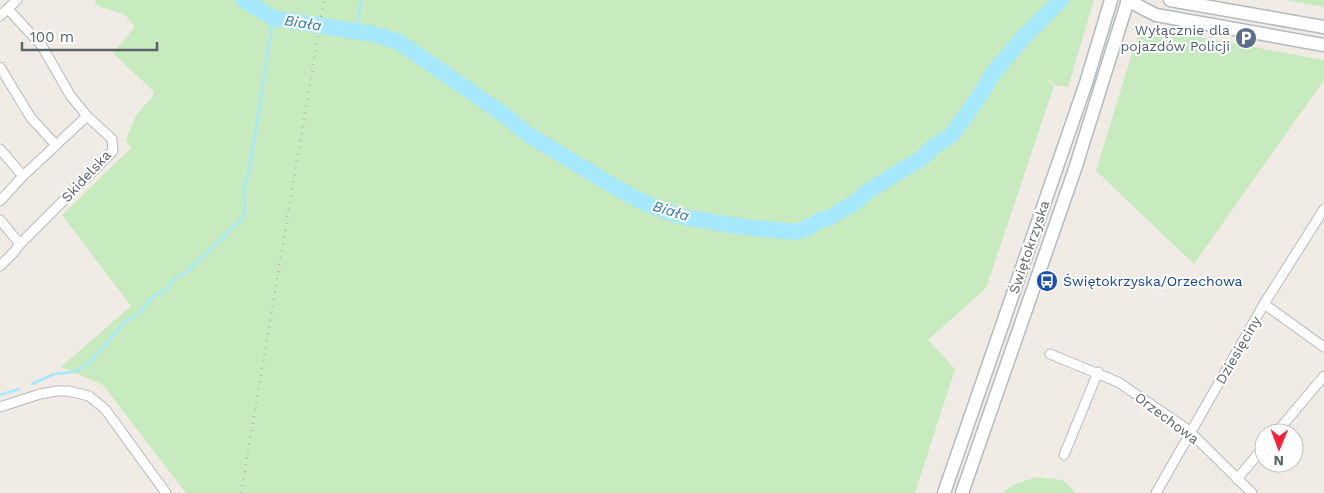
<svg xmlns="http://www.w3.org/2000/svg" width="1324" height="493" viewBox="0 0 1324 493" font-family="'Work Sans',sans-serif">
<rect width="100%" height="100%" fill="#f0ece5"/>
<!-- green -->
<g fill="#c7eabf">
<path d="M94,0H1094L1068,87L1055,85L1041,73L1054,86L986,288L928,340L955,369L915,493H186L103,385L61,367L131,306L62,215L131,148L126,140L136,115L153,96L154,92L113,53L135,27L124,14L98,6Z"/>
<path d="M1285,0H1324V7Z"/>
<path d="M1154,29L1324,60V80L1194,264L1096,171L1135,43C1140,33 1143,30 1154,29Z"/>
<path d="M1037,477L1063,480L1076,493H1002L1012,485Z"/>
</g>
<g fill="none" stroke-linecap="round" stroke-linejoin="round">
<!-- stream -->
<g stroke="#a6e9ff" stroke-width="2.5">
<path d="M356,31L361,0"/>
<path d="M32,384L54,374L74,372L90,362L126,321L140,313L153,296L166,290L174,279L189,270L244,217L245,185L249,172L255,136L273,18"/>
<path d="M0,395L19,389"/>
</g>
<!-- river -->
<path stroke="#a6e9ff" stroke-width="16" d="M244,0L273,18L373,34L399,42L507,117L527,134L620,190L651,206L683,217L743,227L796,232L808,228L820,220L827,219L842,210L856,202L865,193L922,158L933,147L952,135L984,89L994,72L1023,38L1061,0"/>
<!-- street casing -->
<g stroke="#b5b9bd" stroke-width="11">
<g id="street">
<path d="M0,16L17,0"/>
<path d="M0,67L31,118L56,145"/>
<path d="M0,149L23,176"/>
<path d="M0,201L23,176L87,116"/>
<path d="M0,220L20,244"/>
<path d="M0,266L14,252L20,244L113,151L112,139L87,116L70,95L42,46L8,9"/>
<path d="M1264,304L1324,347"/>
<path d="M1050,354L1118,382L1187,429L1252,493"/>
<path d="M0,407L40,394L57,391H68L89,396L105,409L166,493"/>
<path d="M1276,433L1324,376"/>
<path d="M1064,455L1098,372"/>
<path d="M1237,479L1264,447"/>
<path d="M1156,493L1264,304L1324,209"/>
</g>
</g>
<!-- secondary casing -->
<g stroke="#b3babe" stroke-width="15">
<g id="secondary">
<path d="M1127,0L1156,15L1324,45"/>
<path d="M1170,0L1324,27"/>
<path d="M944,493L1086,83L1111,0"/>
<path d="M962,493L1075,169L1128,0"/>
</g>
</g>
<!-- street -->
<use href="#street" stroke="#fff" stroke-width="9"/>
<!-- secondary -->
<use href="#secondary" stroke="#fff" stroke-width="12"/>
<!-- rail -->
<path stroke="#b4b5b6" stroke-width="2.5" stroke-dasharray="1 6" stroke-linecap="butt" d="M241,493L324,0"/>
</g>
<!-- icons -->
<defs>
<g id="parking-disc" transform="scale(1.125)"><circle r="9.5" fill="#5c6f8a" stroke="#fff"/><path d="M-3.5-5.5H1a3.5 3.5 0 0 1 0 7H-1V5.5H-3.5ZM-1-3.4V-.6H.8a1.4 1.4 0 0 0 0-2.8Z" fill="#fff"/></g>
<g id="bus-disc" transform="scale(1.125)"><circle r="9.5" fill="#1a4fb4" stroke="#fff"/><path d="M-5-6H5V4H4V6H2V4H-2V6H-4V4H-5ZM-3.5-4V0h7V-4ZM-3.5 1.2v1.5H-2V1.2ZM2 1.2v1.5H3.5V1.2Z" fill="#fff"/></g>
</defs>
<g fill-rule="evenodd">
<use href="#parking-disc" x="1246" y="38"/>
<use href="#bus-disc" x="1047" y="281"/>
</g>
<g text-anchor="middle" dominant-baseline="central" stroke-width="4" stroke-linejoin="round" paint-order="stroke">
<!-- service labels -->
<g font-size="14" fill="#4e5e75" stroke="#fff" text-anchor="end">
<text x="1230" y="30">Wyłącznie dla<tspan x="1230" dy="16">pojazdów Policji</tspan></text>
</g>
<!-- street labels -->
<g font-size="14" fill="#5c6367" stroke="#fff">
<text transform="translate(86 176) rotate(-47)">Skidelska</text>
<text transform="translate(1029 247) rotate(-71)">Świętokrzyska</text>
<text transform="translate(1238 350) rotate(-60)">Dziesięciny</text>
<text transform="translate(1167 418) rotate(37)">Orzechowa</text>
</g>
<!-- transit labels -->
<g font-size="14" fill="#164399" stroke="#fff" text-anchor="start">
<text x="1063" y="281">Świętokrzyska/Orzechowa</text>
</g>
<!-- water labels -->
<g font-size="15" font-style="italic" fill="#317ca0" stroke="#fff">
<text transform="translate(303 23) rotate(9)">Biała</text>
<text transform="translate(671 211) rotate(17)">Biała</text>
</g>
</g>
<!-- north arrow -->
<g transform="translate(1279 448) rotate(181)"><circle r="24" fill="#ffffff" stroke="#bec1c2"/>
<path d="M0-4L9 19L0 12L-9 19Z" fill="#fb2138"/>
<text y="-8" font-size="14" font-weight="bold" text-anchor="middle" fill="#5c6367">N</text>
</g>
<!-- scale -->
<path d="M22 42v8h135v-8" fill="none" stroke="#5c6367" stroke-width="2.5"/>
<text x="30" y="42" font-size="15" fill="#5c6367" stroke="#ffffff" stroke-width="4" paint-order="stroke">100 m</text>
</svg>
